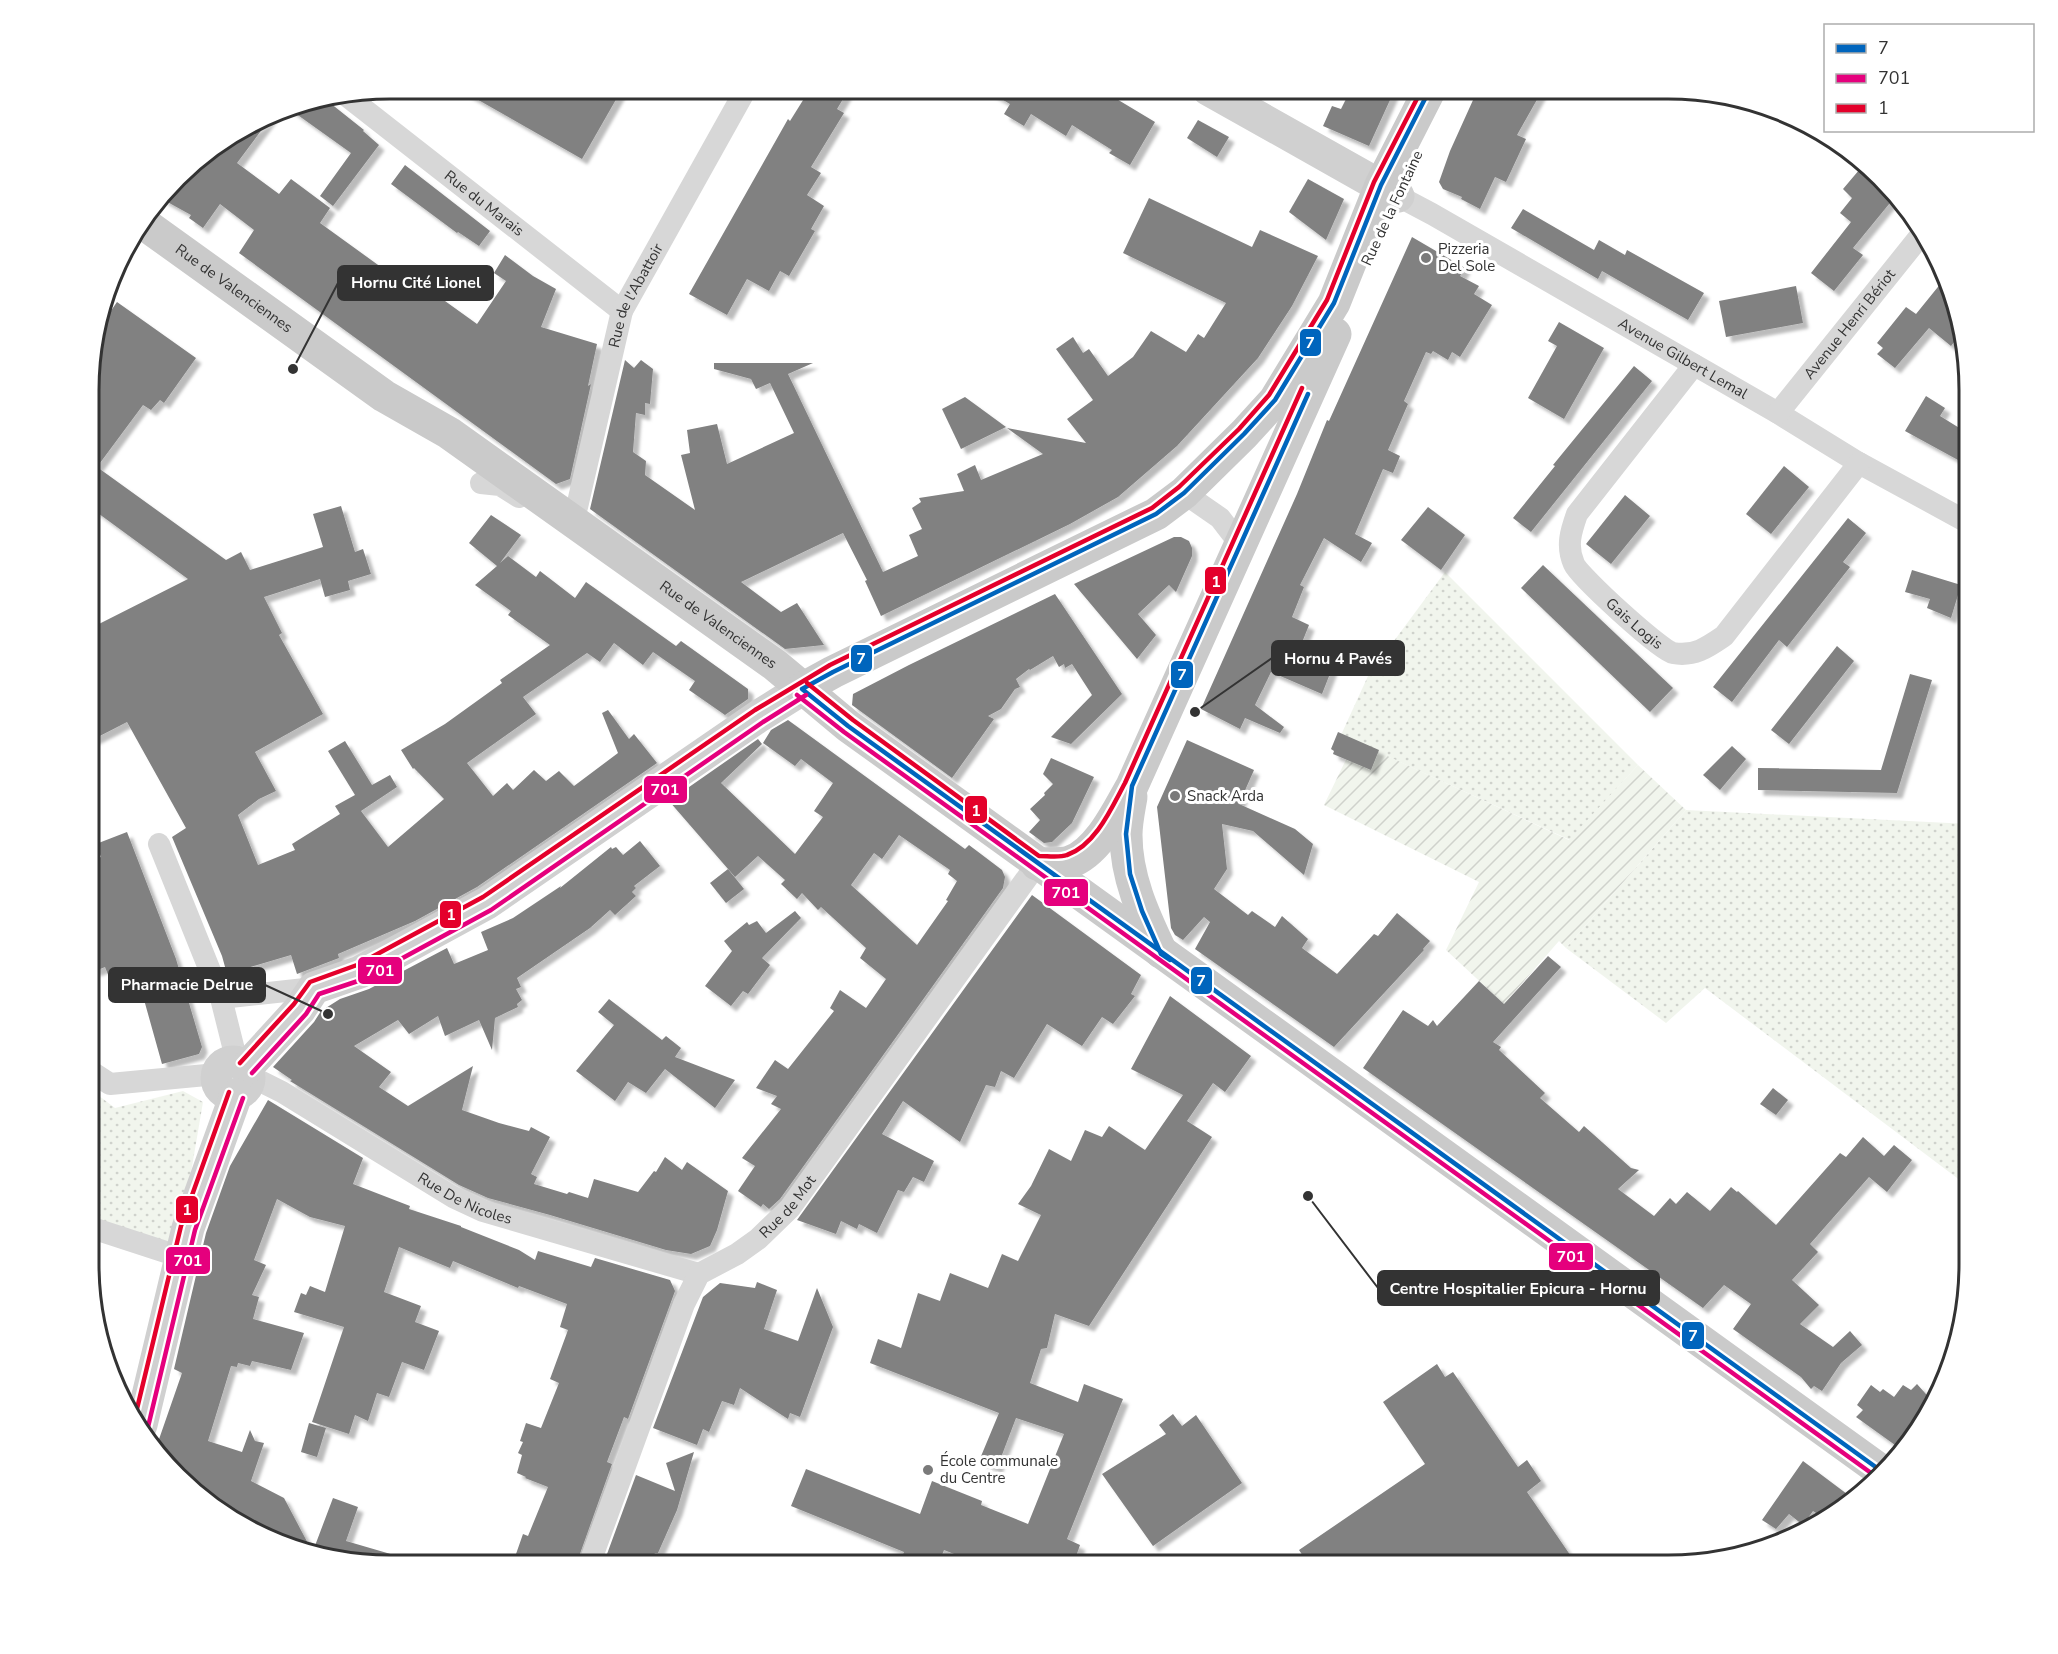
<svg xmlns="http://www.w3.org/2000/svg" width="2058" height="1654" viewBox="0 0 2058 1654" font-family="'Nunito Sans',sans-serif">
<defs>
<pattern id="grass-dots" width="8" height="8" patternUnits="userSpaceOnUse" patternTransform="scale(1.5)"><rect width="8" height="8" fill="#f1f5ed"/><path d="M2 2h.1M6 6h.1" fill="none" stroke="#cfd2cc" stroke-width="1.8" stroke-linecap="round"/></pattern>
<pattern id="garden-furrows" width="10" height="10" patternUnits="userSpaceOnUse" patternTransform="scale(1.5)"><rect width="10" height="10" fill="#f1f5ed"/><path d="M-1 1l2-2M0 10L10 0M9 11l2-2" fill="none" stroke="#cfd2cc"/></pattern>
<filter id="shadow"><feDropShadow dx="5.5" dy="5.5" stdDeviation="1.5" flood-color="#0004"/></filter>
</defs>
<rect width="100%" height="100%" fill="#fff"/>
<!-- grass -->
<g fill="url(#grass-dots)">
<path d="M1445,572L1638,765L1570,840L1341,735L1368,676Z"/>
<path d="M1686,810L1969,824V1187L1705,988L1666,1023L1566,948Z"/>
<path d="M90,1089L115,1108L183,1091L203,1102L178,1249L89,1219Z"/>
</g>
<!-- garden -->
<path fill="url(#garden-furrows)" d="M1355,741L1569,840L1638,765L1686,810L1566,948L1559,941L1504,1004L1446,950L1479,882L1324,805Z"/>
<!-- building -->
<g fill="#818181" fill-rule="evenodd" filter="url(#shadow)">
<path d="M459,89H622L582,159Z"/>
<path d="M810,89H849L837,109L844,113L811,167L821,173L807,195L824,206L811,229L815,231L789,276L780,271L769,291L747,279L727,315L689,294L788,119L790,121Z"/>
<path d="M984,89H1100L1155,122L1130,165L1109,153L1112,150L1072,125L1066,136L1031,114L1024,126L1004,114L1010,104Z"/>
<path d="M1355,89H1395L1369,146L1323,126L1332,106L1341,109L1349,93L1353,94Z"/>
<path d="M1478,89H1543L1517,135L1526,139L1506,182L1495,177L1480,209L1461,199L1462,197L1443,189L1439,182L1450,151Z"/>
<path d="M325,99L364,130L363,131L379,145L333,206L320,196L351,153L288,108L293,105Z"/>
<path d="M272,116L237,163L279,194L291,179L330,208L320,223L403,283L410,272L416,276L420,272L442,291L438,296L477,324L506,281L494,273L505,255L533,276L556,289L541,327L597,344L588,386L591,384L570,479L556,484L239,253L254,230L220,204L203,228L189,218L191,215L162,199L192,163Z"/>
<path d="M1198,120L1229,137L1217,157L1187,138Z"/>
<path d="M1865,163L1894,198L1853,248L1863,255L1834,291L1811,273L1851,222L1840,213L1852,198L1843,189Z"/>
<path d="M405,165L490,231L479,246L458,232L457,233L391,184Z"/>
<path d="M1308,179L1344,199L1326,240L1289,212Z"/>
<path d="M1149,198L1252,247L1260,230L1318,256L1292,306L1258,358L1177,446L1118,497L1070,524L881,616L865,581L867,580L843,533L741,582L781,612L797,603L824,645L785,649L590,509L625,360L634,368L641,360L653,369L650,404L645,403V415L636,413L633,452L646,461L645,475L695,510L681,455L690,453L687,430L717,424L727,464L794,433L770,383L756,389L751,379L714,369V363H813L788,374L883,572L918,556L909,535L922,529L912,508L921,502L919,498L964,491L957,474L975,465L981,480L1043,454L1007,428L1086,443L1067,419L1093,400L1056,349L1073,337L1083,353L1089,349L1108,376L1133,357L1151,331L1186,352L1198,334L1204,338L1226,303L1123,253Z"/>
<path d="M1523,209L1594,250L1599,240L1625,255L1627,250L1704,293L1688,320L1602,271L1598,279L1511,228Z"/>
<path d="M1412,237L1465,268L1460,276L1479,286L1474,294L1492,305L1460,357L1452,352L1448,360L1433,351L1431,354L1426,352L1404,401L1408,404L1388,450L1400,456L1393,473L1383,469L1355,534L1372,543L1361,562L1324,538L1300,585L1304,587L1292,617L1309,625L1299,650L1333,666L1322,694L1271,672L1255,705L1284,727L1280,733L1245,718L1240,729L1201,709L1297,494L1327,420L1329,421Z"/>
<path d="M1946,277L1959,312L1962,332L1951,346L1929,328L1895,368L1877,354L1883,348L1877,343L1906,307L1916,314Z"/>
<path d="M1796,286L1803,323L1726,337L1719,301Z"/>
<path d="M117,302L196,358L164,403L160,400L151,410L143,405L97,467L226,560L241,552L250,570L323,547L313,514L341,506L355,552L363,549L371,574L348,581L350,590L325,597L320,579L264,597L282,633L279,635L323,714L255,752L276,791L259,799L238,815L258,865L295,850L292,844L340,814L335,806L355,795L328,751L345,741L372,785L390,775L397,787L361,811L388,847L444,799L414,768L413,769L401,750L445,724L502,683L500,680L550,645L508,615L511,611L475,585L497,566L469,543L491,515L521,535L500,563L508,556L536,577L540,571L575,598L586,582L676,646L681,641L748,689V699L725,715L689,690L695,681L653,652L643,665L614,643L600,662L587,653L523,697L536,714L467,763L493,796L507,783L513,790L534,770L546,781L559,771L574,786L618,753L602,713L608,710L629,739L634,734L657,763L477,887L415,921L338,954L339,958L297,974L291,955L227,974L222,956L172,837L186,828L127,722L90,741L91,628L188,579L91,508V350L99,328Z"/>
<path d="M1559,322L1604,348L1564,419L1528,398L1557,346L1548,341Z"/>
<path d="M1634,366L1652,381L1531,532L1513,518L1555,466L1553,465Z"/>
<path d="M1926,396L1945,408L1940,416L1969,434V466L1905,431Z"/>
<path d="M965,397L1006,427L961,449L942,409Z"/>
<path d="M1784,466L1809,487L1771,534L1746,514Z"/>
<path d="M1625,495L1650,516L1611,564L1586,544Z"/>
<path d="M1428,507L1465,535L1441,570L1401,540Z"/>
<path d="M1848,518L1866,533L1843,562L1850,567L1787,647L1779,640L1732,702L1713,687Z"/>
<path d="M1174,537H1181L1189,541L1192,548V556L1176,592L1169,585L1138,614L1156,635L1137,659L1074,584Z"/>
<path d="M1543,565L1673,688L1650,712L1521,588Z"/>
<path d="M1912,570L1961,585L1951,618L1927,608L1930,599L1905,592Z"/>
<path d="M1055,594L1122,694L1071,744L1051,737L1092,695L1072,664L1065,668L1064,664L1059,667L1053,656L1030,670L1029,669L1016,679L1020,687L1015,689L1001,709L988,716L994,719L952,778L852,705L853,694L909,665Z"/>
<path d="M1837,646L1854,661L1789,744L1771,730Z"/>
<path d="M1910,674L1932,680L1897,793L1758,790V768L1881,770Z"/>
<path d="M788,720L965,849L969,845L1002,870L1005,877L1003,888L780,1199L769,1209L763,1204L761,1207L738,1191L755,1166L742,1158L781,1109L771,1104L777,1096L756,1088L775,1060L788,1069L834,1011L830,1008L840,990L866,1008L886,979L860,958L866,948L821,907L818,910L802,893L797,899L781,884L785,880L758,856L735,877L669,801L758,739L762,744L721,783L795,854L823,817L814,811L833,783L801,759L795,766L763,743L771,730ZM899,835L950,870L948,874L957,881L946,900L948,901L917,945L851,885L874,853L882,859Z"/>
<path d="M1338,732L1379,750L1371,770L1333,754L1334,751L1331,749Z"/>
<path d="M1187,740L1254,770L1239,804L1295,829L1313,844L1304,875L1253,831L1222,824L1227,869L1214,889L1248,915L1252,911L1275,927L1282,916L1308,939L1302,948L1337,974L1374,934L1378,936L1397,913L1430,941L1423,949L1424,950L1334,1047L1195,949L1210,922L1204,917L1183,940L1175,935L1171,928L1157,807Z"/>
<path d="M1732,746L1746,759L1720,790L1703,775Z"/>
<path d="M1051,758L1094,777L1072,823L1052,842L1044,843L1029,832L1040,820L1030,809L1045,795L1044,793L1053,784L1043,774Z"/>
<path d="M127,832L176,959L202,1047L199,1054L162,1064L136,971L111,982L105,967L95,971L90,962V861L101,857L96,844Z"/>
<path d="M640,841L660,866L634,886L636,888L632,892L636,896L615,915L610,910L590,928L517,978L521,987L516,989L522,1000L517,1004L518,1007L495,1018L492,1050L479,1020L445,1036L438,1016L409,1034L398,1020L354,1046L391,1072L379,1087L408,1106L473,1066L462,1110L499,1123L529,1131L531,1127L550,1137L531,1174L537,1177L534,1184L567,1194L569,1192L588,1198L594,1179L638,1192L654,1171L656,1172L665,1157L682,1170L687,1162L728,1191L717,1230L710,1246L691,1254L666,1250L550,1215L488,1198L459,1185L290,1081L292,1080L273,1067L314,1022L321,1011L340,999L369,989L447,948L454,964L488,950L481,932L513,918L561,886L560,888L611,847L612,849L616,847L623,855Z"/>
<path d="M728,869L744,889L726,903L710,883Z"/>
<path d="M1032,895L1141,975L1131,994L1135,996L1113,1024L1102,1017L1082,1046L1047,1024L1014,1078L1001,1071L995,1087L986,1085L960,1142L903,1101L882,1134L934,1161L924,1182L913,1177L904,1192L898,1190L877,1233L859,1224L857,1229L841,1221L836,1234L797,1220Z"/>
<path d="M795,911L801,918L762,958L770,965L748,994L743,991L731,1006L705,986L732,951L724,941L747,922L749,925L757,921L766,933Z"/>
<path d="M1548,956L1561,967L1493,1042L1501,1047L1499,1050L1545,1093L1540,1098L1579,1132L1584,1126L1631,1168L1639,1170L1618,1189L1654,1216L1670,1198L1676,1204L1687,1192L1710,1211L1731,1187L1737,1192L1738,1191L1776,1225L1840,1153L1846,1157L1863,1137L1884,1156L1894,1145L1912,1160L1887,1192L1869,1177L1810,1244L1818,1252L1792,1280L1819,1305L1800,1324L1833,1347L1850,1331L1862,1345L1841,1363L1822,1391L1814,1386L1811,1389L1801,1377L1733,1329L1751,1304L1724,1285L1703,1308L1363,1068L1403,1010L1428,1026L1433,1020L1437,1026L1479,981L1504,1004Z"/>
<path d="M1170,996L1251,1056L1225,1092L1213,1083L1187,1121L1212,1137L1089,1326L1055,1314L1047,1348L1041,1349L1030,1383L1078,1402L1084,1384L1123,1399L1067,1539L1080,1545L1073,1565H982L944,1550L938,1565H899L904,1552L791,1506L806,1469L920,1514L932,1481L982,1501L981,1505L1028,1524L1064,1434L1016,1418L997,1468L979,1461L999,1413L870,1363L878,1339L901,1348L918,1293L940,1301L950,1273L988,1288L1002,1254L1018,1261L1041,1215L1018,1204L1031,1186L1049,1149L1071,1161L1085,1130L1102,1137L1109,1126L1145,1150L1183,1095L1131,1069Z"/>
<path d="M609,999L662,1040L666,1036L681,1048L675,1057L735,1080L715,1108L665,1069L646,1093L628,1082L615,1101L576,1071L614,1025L598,1012Z"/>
<path d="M1773,1088L1788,1100L1776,1115L1760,1104Z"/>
<path d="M268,1100L363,1158L353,1184L410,1206L409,1209L461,1226V1227L519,1250L535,1260L538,1251L591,1267L595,1258L670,1280L675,1291L628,1419L624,1417L607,1462L612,1464L576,1565H544L516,1554L523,1534L528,1536L548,1487L525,1478L526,1477L517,1473L522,1455L518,1453L523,1442L520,1441L526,1423L541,1428L559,1383L550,1379L568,1330L560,1327L567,1304L519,1286L518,1288L453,1261L450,1268L399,1247L384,1292L421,1306L415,1322L439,1331L424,1370L402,1362L389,1397L377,1393L368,1421L355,1415L349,1434L312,1422L344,1327L294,1312L301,1293L306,1295L310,1286L325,1292L345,1226L310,1217L277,1199L254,1260L266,1265L252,1295L259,1297L253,1319L304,1333L291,1370L252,1361L250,1366L238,1363L237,1367L231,1366L208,1441L242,1452L250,1430L255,1441L264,1443L251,1481L284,1498L312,1551L274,1542L235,1518L238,1512L214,1505L191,1490L157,1445L182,1373L174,1369L206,1233L230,1166Z"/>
<path d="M757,1282L777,1290L764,1329L798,1341L817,1288L833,1327L800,1417L790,1413L788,1419L740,1388L734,1405L722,1401L709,1432L703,1429L697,1445L653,1428L703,1297L720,1283L755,1288Z"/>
<path d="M1437,1364L1445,1377L1453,1372L1518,1467L1527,1460L1541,1481L1527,1492L1577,1565H1309L1299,1550L1425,1464L1383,1402Z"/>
<path d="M1917,1384L1933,1402L1902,1450L1856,1417L1863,1410L1857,1405L1871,1385L1880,1392L1883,1389L1894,1397L1903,1385L1911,1390Z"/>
<path d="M1173,1414L1182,1426L1196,1415L1242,1483L1153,1546L1102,1474L1166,1434L1159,1425Z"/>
<path d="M309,1423L326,1428L317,1457L301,1452Z"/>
<path d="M694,1452L677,1510L658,1553H655L649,1565H603L636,1475L675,1491L666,1463Z"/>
<path d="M1803,1461L1855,1500L1825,1519L1813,1511L1803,1525L1789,1514L1776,1529L1762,1520Z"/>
<path d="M333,1498L358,1507L346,1541L394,1555L391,1565H371L313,1551Z"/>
</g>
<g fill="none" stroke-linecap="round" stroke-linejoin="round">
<!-- street -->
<g stroke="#d7d7d7" stroke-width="22">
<path id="s1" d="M347,96L622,311"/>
<path id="s2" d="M1398,196L1432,214L1778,413L1859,463L1969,523"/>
<path id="s3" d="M1694,365L1577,514C1571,531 1566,546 1574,564C1579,576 1661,651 1673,653C1694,657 1708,647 1724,636L1859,463"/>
<path id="s4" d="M1778,413L1921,235"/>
<path d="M481,483L500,485L519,497"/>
<path d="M1184,493L1220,518L1240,544"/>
<path id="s5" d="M559,517L571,519L577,507L622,311L746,89"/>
<path d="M159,844L221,998L237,1062"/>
<path d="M221,998L314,988"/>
<path d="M90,1071L110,1084L217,1074"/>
<path id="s6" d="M250,1076L282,1092L453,1197L483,1211L699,1274"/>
<path d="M89,1227L181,1257"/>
<path id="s7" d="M589,1565L684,1304L699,1274L737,1254L758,1239L790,1208L1037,864"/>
</g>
<!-- secondary -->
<g stroke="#d0d0d0" stroke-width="33">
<path d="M1208,89L1398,196"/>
<circle cx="233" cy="1078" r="16"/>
<path d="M246,1068L300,1009L314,988L360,972L487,903L759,716L802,689"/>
<path d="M141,1425L188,1228L236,1095"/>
</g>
<!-- primary -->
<g stroke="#cacaca" stroke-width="33">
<path id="s8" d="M143,223L384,396L449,433L775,665L848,726L1884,1473"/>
<path d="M802,689L833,672L1156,514L1184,493L1244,434L1275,400L1334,303L1381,185L1430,89"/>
<path d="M1131,797C1129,809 1126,822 1126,835C1126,877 1143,914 1161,952"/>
<path d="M1037,864C1048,863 1061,865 1070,862C1099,852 1118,810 1132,786L1335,334"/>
</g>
<!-- bus-1 casing -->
<g stroke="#fff" stroke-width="9">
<g id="bus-1">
<path d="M1430,89L1381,185L1334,303L1275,400L1244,434L1184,493L1156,514L833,672L802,689L848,726L1884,1473"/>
<path d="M1170,960L1161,954L1142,911L1130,874L1126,834L1132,786L1308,394"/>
</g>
</g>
<!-- bus-2 casing -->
<g stroke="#fff" stroke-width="9">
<g id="bus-2">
<path d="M797,695L844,732L1878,1478"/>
<path d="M252,1073L306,1014L319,994L364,979L491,910L763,722L806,695"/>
<path d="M148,1427L195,1230L243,1098"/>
</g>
</g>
<!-- bus-3 casing -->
<g stroke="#fff" stroke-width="9">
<g id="bus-3">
<path d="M807,683L853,720L1039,856C1048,856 1059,858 1067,855C1096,845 1112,807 1125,783L1302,388"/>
<path d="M240,1063L294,1004L310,982L357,965L483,897L755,710L830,665L1152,508L1179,487L1239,429L1269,395L1327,300L1374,182L1422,89"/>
<path d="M135,1417L181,1226L229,1092"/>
</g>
</g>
<!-- bus-1 -->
<use href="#bus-1" stroke="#0065bd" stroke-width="4.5"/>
<!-- bus-2 -->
<use href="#bus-2" stroke="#e5007d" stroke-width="4.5"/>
<!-- bus-3 -->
<use href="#bus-3" stroke="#e4002b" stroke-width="4.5"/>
</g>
<!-- markers -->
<g fill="#7a7a7a" stroke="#fff" stroke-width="2">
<circle cx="1426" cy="258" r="6"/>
<circle cx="1175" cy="796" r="6"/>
<circle cx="928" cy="1470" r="6"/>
</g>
<g text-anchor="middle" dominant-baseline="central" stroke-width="6" stroke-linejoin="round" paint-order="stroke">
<!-- street labels -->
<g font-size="15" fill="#333" stroke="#fff">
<text stroke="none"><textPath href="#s1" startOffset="174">Rue du Marais</textPath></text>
<text transform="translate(1392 208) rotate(-65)">Rue de la Fontaine</text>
<text stroke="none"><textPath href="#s8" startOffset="112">Rue de Valenciennes</textPath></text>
<text stroke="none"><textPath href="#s5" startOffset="246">Rue de l'Abattoir</textPath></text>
<text stroke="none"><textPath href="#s4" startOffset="114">Avenue Henri Bériot</textPath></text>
<text stroke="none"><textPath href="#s2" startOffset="328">Avenue Gilbert Lemal</textPath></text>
<text stroke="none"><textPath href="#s3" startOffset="326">Gais Logis</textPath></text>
<text stroke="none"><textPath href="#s8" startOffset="702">Rue de Valenciennes</textPath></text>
<text stroke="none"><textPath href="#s6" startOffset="248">Rue De Nicoles</textPath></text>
<text stroke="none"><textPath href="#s7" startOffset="424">Rue de Mot</textPath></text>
</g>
<!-- poi labels -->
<g font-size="15" fill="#333" stroke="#fff" text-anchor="start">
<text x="1438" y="249">Pizzeria<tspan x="1438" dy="17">Del Sole</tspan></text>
<text x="1187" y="796">Snack Arda</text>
<text x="940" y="1461">École communale<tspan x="940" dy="17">du Centre</tspan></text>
</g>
</g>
<!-- crop -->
<path d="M0 0H2058V1654H0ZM390 99H1668A291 291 0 0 1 1959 390V1264A291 291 0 0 1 1668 1555H390A291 291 0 0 1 99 1264V390A291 291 0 0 1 390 99Z" fill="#fff" fill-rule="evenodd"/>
<path fill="none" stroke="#333" stroke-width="3" d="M390 99H1668A291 291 0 0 1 1959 390V1264A291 291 0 0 1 1668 1555H390A291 291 0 0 1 99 1264V390A291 291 0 0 1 390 99Z"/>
<!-- callouts -->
<path fill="none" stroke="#333" stroke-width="2" d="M293 369L338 283M1195 712L1272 658M328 1014L265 985M1308 1196L1378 1288"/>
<g fill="#333" stroke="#fff" stroke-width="2">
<circle cx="293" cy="369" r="6"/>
<circle cx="1195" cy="712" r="6"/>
<circle cx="328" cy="1014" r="6"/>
<circle cx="1308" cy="1196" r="6"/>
</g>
<g fill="#333" stroke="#333" stroke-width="2">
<rect x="338" y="266" width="155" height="34" rx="6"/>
<rect x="1272" y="641" width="132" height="34" rx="6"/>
<rect x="109" y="968" width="156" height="34" rx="6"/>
<rect x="1378" y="1271" width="281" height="34" rx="6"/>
</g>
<g font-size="16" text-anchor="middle" font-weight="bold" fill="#fff">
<text x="416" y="288">Hornu Cité Lionel</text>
<text x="1338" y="664">Hornu 4 Pavés</text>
<text x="187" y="990">Pharmacie Delrue</text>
<text x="1518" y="1294">Centre Hospitalier Epicura - Hornu</text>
</g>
<g stroke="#fff" stroke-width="2">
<rect x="1299" y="328" width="23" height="29" rx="6" fill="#0065bd"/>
<rect x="1204" y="566" width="23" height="29" rx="6" fill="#e4002b"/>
<rect x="850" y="644" width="23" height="29" rx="6" fill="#0065bd"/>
<rect x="1170" y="660" width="24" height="29" rx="6" fill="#0065bd"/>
<rect x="643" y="775" width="45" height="29" rx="6" fill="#e5007d"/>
<rect x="964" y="795" width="24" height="29" rx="6" fill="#e4002b"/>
<rect x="1043" y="878" width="46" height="29" rx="6" fill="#e5007d"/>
<rect x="439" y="900" width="23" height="29" rx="6" fill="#e4002b"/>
<rect x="357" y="956" width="46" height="29" rx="6" fill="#e5007d"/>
<rect x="1190" y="966" width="23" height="29" rx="6" fill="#0065bd"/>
<rect x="175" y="1195" width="24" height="29" rx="6" fill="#e4002b"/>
<rect x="1548" y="1242" width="46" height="29" rx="6" fill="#e5007d"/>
<rect x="165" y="1246" width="46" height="29" rx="6" fill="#e5007d"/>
<rect x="1681" y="1321" width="24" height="29" rx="6" fill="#0065bd"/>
</g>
<g font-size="16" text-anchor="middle" font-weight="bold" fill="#fff">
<text x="1310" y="348">7</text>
<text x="1216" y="587">1</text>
<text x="861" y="664">7</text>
<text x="1182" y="680">7</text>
<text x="665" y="795">701</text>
<text x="976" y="816">1</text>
<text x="1066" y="898">701</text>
<text x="451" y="920">1</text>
<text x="380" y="976">701</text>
<text x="1201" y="986">7</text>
<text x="187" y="1215">1</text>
<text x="1571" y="1262">701</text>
<text x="188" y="1266">701</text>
<text x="1693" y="1341">7</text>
</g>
<!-- legend -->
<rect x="1824" y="24" width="210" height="108" fill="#ffffff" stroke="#adadad" stroke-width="1.5"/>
<rect x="1836" y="44" width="30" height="9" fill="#0065bd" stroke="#adadad" stroke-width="1.5"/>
<text x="1878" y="54" font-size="18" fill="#333333">7</text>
<rect x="1836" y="74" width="30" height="9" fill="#e5007d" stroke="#adadad" stroke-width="1.5"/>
<text x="1878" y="84" font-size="18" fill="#333333">701</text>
<rect x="1836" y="104" width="30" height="9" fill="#e4002b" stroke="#adadad" stroke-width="1.5"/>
<text x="1878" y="114" font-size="18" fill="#333333">1</text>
</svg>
